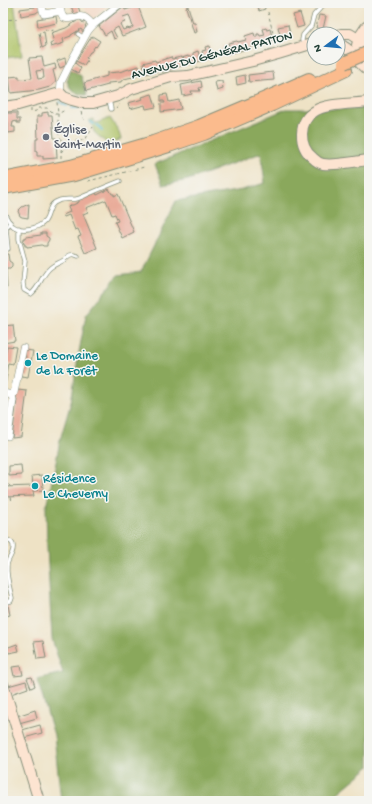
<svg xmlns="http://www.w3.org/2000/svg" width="372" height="804" viewBox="0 0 372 804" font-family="'Gochi Hand',sans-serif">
<rect width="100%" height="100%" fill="#f6f6f2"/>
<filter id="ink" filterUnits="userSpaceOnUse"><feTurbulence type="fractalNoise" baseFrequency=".025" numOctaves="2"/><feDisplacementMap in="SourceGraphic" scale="8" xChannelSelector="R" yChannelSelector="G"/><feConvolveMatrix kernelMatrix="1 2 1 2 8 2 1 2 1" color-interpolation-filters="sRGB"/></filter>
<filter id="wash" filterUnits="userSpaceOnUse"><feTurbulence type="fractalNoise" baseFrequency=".012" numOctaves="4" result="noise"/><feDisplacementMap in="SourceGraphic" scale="16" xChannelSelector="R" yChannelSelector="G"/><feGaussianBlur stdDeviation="0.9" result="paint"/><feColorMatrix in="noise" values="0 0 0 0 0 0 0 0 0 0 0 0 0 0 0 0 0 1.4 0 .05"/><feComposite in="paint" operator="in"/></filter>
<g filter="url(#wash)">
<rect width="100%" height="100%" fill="#eee2c5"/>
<!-- built -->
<path fill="#f3d4bf" d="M83,3H110L94,18H91L87,13Z"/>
<!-- green -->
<g fill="#aec266" stroke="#66804d">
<path d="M3,3H14L22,56L3,58Z"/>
<path d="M110,118L118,130L121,139L109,145L94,132L93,127L89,121L93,119L95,123H97Z"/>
</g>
<!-- forest -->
<g fill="#8aa85b" stroke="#547248">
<path d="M71,69L81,76L82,78L87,95C77,95 70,91 67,81Z"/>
<path d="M369,107V767L328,801H61L54,735L37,679L63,673L52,639L47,547L46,507L55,468L60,440L71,402L79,352L86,315L118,275L141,272L176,201L242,190L265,183L261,153L188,180L163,185L155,164L286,109H355Z"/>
</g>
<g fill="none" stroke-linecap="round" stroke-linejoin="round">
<!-- stream -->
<g stroke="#57bad5" stroke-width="2">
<path d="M60,102L67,106"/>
<path d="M72,108H78"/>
<path d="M90,122L94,124"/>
<path d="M97,125L99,126L102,131"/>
</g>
</g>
<g id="blocks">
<!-- building -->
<g fill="#e9ab99" fill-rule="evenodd">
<path d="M34,3H41L40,10L36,13L21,16L20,9L35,7Z"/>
<path d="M70,3H77L80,12L74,14Z"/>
<path d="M257,3H264L265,9L259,11Z"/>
<path d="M124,6L125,10L138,6L146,27L122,36L118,27L113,30L117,38L114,39L111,31L105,35L99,26ZM129,15L133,27L129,29L128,28L123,30L120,24L125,22L123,17Z"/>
<path d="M188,6L193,23H195L197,32L194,33L186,7Z"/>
<path d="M300,13L304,26L297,28L293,15Z"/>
<path d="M319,15L326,16L323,29L316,28Z"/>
<path d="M56,16L57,23L38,27L37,19Z"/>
<path d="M80,19L83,23L86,22L87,23L85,26L86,27L83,32L81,29L71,35V36L63,39L64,43L51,47L50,44L54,42L51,33L66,28Z"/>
<path d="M288,25L290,34L280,35L278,27Z"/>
<path d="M266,28L267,30L270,29L273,40L269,41L270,43L257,46V44L254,45L255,46L248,48V49L227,54V53H225L223,47L229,46L228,43L237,41L238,42L246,40L245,36L254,33L255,37H257V34H259L260,36L265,35L263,29Z"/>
<path d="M44,32L46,46L42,48L39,33Z"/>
<path d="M92,36L100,41L96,47L95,46L91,52H90L86,58L88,59L84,65L76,61Z"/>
<path d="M209,46L212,58L204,60L202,51L206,50L205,47Z"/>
<path d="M198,51L201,61L177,67V68L162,72V70L146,74L143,63L155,60L156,62L171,57L172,59L181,57L182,58L188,56V57L193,56V53Z"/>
<path d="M42,57L44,67L55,64L56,69L53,70L56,82L50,87L39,90L11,93L9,77L19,76V79L32,78L29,58ZM43,70L44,78L38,79L36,71Z"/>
<path d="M65,58L66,64L65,66L60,68L57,61Z"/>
<path d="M75,63L81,68L78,73L71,69Z"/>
<path d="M139,66L141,75L124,79V80L121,81V82L108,83V85L86,91L84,83L107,76V73L119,72Z"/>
<path d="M273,72L274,80L249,82L248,75Z"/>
<path d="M245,75L246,83L237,85L236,77Z"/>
<path d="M201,81L202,87L199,88L200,91H191L192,94L183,96L181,85Z"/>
<path d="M222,81L223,89L217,91L215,82Z"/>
<path d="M152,94L156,107L146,109L145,105L130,109L128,103L143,99L142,97Z"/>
<path d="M167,94L169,102L179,100L181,109L161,112V103H165L164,101H161V95Z"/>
<path d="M48,112V115H52L54,138H56L57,158L43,159V156H37V151H36V139H38L37,116H42V113Z"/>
<path d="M3,113H17V119H20V123H17V121L13,122L12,127H15V132L8,133V122H3Z"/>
<path d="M109,189L112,194H114V196L118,194L134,232L122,238L115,222L118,221L115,214L112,215L106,200L86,208L88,212L83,214L97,248L85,253L78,237L81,236L78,229L75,230L69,215L64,217L63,215L70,212L68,207L70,205H73L79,202V200L96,193L97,195Z"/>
<path d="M29,204L28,218L22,217L20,216L18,211L22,207Z"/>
<path d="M41,233H46V236L49,238V240L47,243V246H43L42,245L27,247V246H25V244H24L23,240H24V238H26V237L41,235Z"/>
<path d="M5,254H8L9,261L12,263V267L10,269H6L7,288H3V256H5Z"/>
<path d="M13,325L15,341L3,343V326Z"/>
<path d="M7,346L16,347L13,364L8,363L6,374H4L7,375L5,386H3V363H4Z"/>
<path d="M25,350L33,351L31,362H32L31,366H30L28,377L21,376L22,369L23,370L24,367H22L23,364H24L25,362L23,361L24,358H25L26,356H24Z"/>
<path d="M17,390L27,391L21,437L12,438L17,399H16V396H17Z"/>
<path d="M21,465L22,475L9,476V466Z"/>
<path d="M42,475L43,490L33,491L34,496L3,497V487L33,486L32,476Z"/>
<path d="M8,605L10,615L3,617V607Z"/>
<path d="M3,640L6,648L17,644L19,651L9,653V652L6,653L4,648H3Z"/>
<path d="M43,641L46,658L37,659L34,642Z"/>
<path d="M21,666L23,675L14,676L12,667Z"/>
<path d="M32,677L35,686L31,688L27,678Z"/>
<path d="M26,681L28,688L11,694L8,686Z"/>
<path d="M35,710L37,718L19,723L17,716Z"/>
<path d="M40,725L42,733L24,738L22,730Z"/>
</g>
</g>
</g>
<g filter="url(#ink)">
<use href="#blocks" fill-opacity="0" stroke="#86907c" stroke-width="1"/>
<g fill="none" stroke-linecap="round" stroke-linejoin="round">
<!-- lane casing -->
<g stroke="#86907c" stroke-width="5">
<g id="lane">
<path d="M78,34L84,38"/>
<path d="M303,46L302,40L303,35L311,26L314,15L325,3"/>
<path d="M109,100L111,109"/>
<path d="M3,210C6,216 8,222 13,226C21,232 38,229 45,221C50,214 48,204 58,201C64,198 70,200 76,199C81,198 86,195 91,193C100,189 110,185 120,181"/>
<path d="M19,228V239L25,261L23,283L24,290L31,294C40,287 41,276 50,268C54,264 60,263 64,260C69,255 71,253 78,256"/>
<path d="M8,249L6,229L10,222"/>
<path d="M3,531C3,531 4,536 4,537C6,541 12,540 13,545C15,553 7,559 7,566C6,576 10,589 12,598L11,601L3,603"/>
</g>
</g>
<!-- street casing -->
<g stroke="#86907c" stroke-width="8">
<g id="street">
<path d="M41,3L44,14L61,11"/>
<path d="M58,3C62,16 61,22 77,17C80,16 80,16 83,17C87,18 90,22 93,25"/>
<path d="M60,93L61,82L73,58L88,31L93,25L121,3"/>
<path d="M3,393L12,395"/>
<path d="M12,395L14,393L23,348"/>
<path d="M8,436L13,400L12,395"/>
</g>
</g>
<!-- secondary casing -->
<g stroke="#86907c" stroke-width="12">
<g id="secondary">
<path d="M341,34H350L361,41L365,56L369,62"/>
<path d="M338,44C353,48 357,64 369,71"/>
<path d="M357,45L360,36L366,27"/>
<path d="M369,102C355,104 326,103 315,111C298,121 298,146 313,158C316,161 319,163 323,164C336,166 356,161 369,160"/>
<path d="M3,107L18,105L60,93L64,97L72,100L83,103H93L118,96L131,89L171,77L188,76L253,61L278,54L314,43"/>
<path d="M3,684L39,801"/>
</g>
</g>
<!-- highway casing -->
<g stroke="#86907c" stroke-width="14">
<g id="highway">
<path d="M3,179L71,166L153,142L199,126L268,97L309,79"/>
<path d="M3,188L74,175L169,146L204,134L272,105L346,70"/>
</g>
</g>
<!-- path -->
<g stroke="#86907c" stroke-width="1" stroke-dasharray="3 3" stroke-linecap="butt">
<path d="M268,12L276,46"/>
<path d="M3,20L17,19"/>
<path d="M45,29L49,31L54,30"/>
<path d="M31,109V112L36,111L39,108H47L55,114H58L57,102"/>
<path d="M116,109L120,104"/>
<path d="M81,112L84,120"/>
<path d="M61,152L73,141L85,140L93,127"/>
<path d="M61,158V152L62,142L58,132V114L65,110"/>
<path d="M88,181L122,173L144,167"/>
<path d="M3,483H7L11,487"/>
<path d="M11,497L12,502"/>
</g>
<!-- lane -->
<use href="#lane" stroke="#fff" stroke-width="3.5"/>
<!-- street -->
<use href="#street" stroke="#fff" stroke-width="7"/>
<!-- secondary -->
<use href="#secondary" stroke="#fde4d1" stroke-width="10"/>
<!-- highway -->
<use href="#highway" stroke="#fbbb8d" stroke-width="12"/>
<!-- highway-bridge casing -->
<g stroke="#86907c" stroke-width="14" stroke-linecap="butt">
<path id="highway-bridge" d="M344,63L369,52"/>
</g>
<!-- highway-bridge -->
<use href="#highway-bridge" stroke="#fbbb8d" stroke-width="12"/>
</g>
</g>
<!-- markers -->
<circle fill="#6b7280" stroke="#f6f6f2" stroke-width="1.5" cx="46" cy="137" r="4"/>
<g fill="#0f9aa8" stroke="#f6f6f2" stroke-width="1.5">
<circle cx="28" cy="363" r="4"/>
<circle cx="35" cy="486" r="4"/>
</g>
<g text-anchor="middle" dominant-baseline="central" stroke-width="3" stroke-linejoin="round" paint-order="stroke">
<!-- street labels -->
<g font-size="13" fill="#1f3d34" stroke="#f6f6f2">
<text transform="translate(212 56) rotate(-14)">AVENUE DU GÉNÉRAL PATTON</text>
</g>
<!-- worship labels -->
<g font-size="13" fill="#5b616d" stroke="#f6f6f2" text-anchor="start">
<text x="54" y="130">Église<tspan x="54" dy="15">Saint-Martin</tspan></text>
</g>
<!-- culture labels -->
<g font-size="13" fill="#0d838f" stroke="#f6f6f2" text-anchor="start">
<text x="36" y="356">Le Domaine<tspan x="36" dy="15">de la Forêt</tspan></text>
<text x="43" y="479">Résidence<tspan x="43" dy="15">Le Cheverny</tspan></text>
</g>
</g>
<!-- margin -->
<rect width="372" height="804" fill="none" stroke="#f6f6f2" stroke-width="16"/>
<!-- north arrow -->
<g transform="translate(326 46) rotate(254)"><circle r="19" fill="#f6f6f2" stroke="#a0aca6"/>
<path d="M0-3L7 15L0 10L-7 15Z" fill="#1f6fb2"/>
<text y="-6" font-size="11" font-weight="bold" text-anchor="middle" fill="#1f3d34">N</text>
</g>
</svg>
